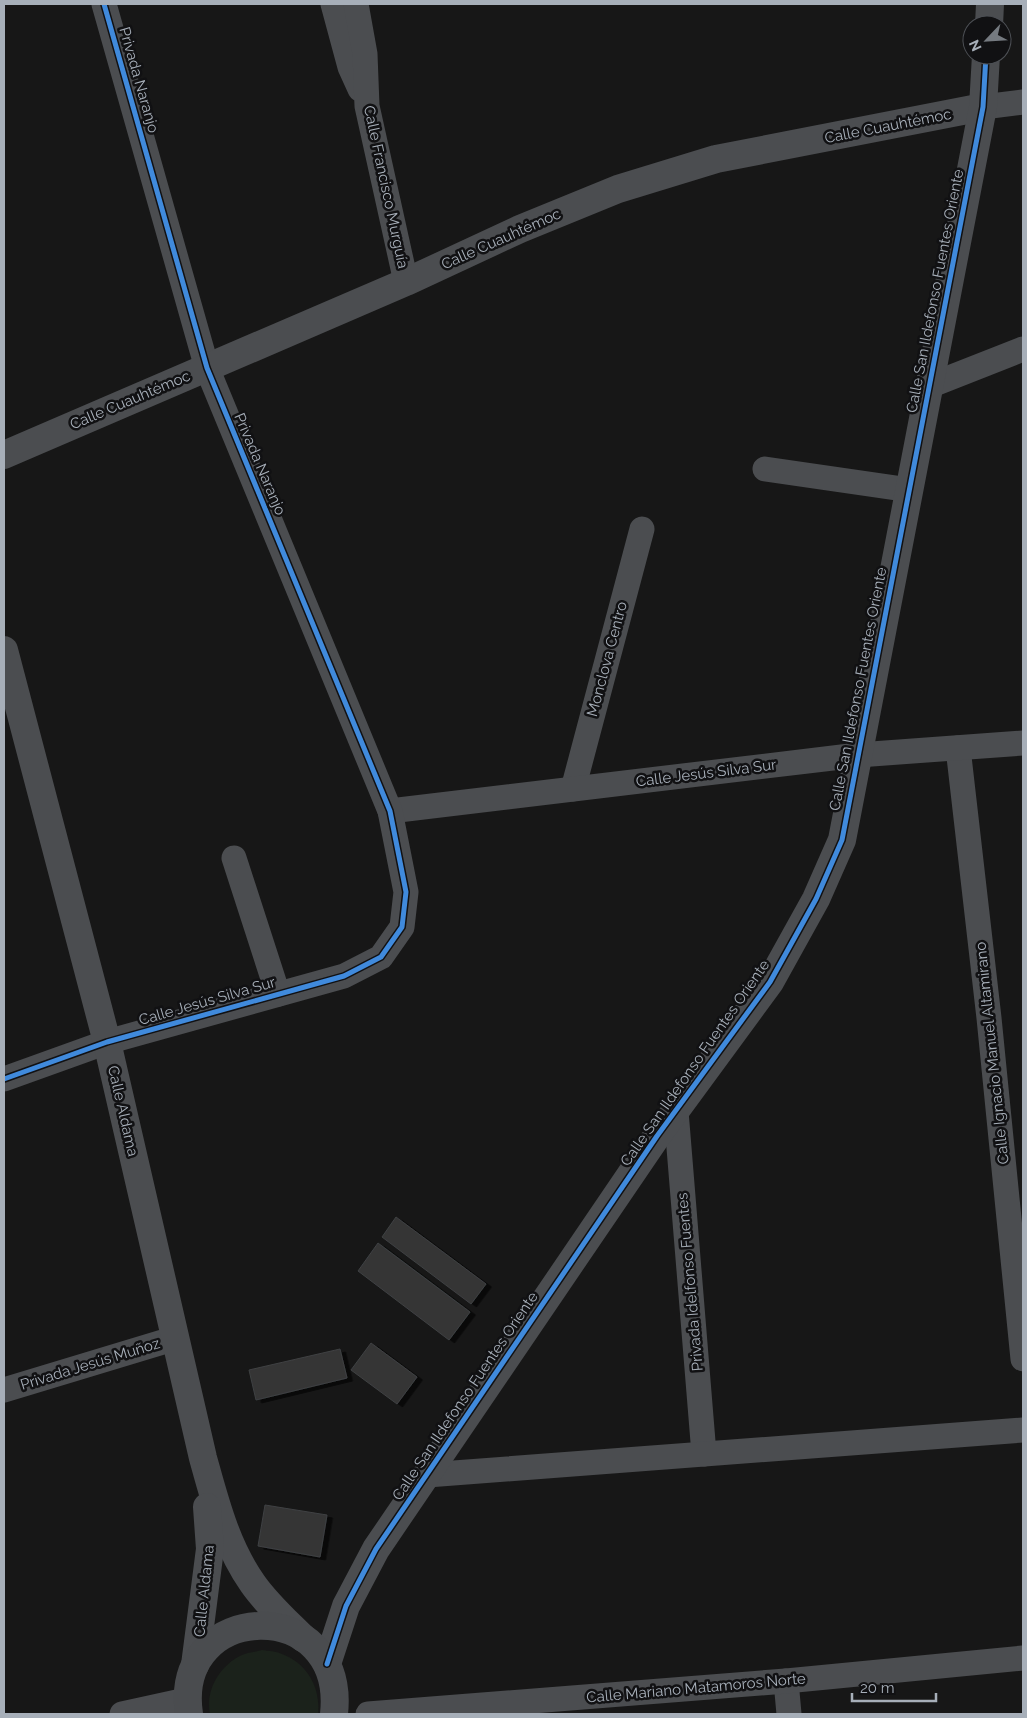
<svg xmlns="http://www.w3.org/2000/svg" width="1027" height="1718" viewBox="0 0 1027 1718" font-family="Raleway,sans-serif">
<defs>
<filter id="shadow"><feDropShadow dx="5.5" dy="3" stdDeviation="0" flood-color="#0009"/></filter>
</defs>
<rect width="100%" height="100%" fill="#171717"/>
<!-- green -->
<path fill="#1b221b" d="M262,1650C268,1651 276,1651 282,1654C307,1663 321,1688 318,1714H210C205,1690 220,1665 242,1655C248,1652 256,1652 262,1650Z"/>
<!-- building -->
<g fill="#353536" stroke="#3f4143" filter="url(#shadow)">
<path d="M396,1217L486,1284L471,1304L382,1237Z"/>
<path d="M378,1243L470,1312L449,1340L358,1271Z"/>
<path d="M371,1343L417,1377L397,1404L351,1370Z"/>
<path d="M340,1349L347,1378L256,1400L249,1370Z"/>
<path d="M265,1505L327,1515L320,1557L258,1546Z"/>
</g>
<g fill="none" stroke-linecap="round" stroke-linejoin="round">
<!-- minor -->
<g stroke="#4b4d50" stroke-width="25">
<path d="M333,4L350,67L360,89"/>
<path d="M356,4L365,54L367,106L406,282"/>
<path d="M983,107L1023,102"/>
<path d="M929,386L1023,349"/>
<path d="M765,469L910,490"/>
<path d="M958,748L989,1018L1023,1359"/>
<path d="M573,789L642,529"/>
<path d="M390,811L858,755L1023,743"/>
<path d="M234,858L278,994"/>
<path d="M4,1079L107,1042L344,976L381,957L402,927L406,892L390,811L207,368L104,4"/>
<path d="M676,1111L704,1454"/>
<path d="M4,1390L176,1338"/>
<path d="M427,1475L1023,1430"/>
<path d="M786,1681L789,1714"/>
<path d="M122,1714L186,1700"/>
<path d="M368,1714L786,1681L1023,1658"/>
</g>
<!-- tertiary -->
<g stroke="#4b4d50" stroke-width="28">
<path d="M989,25L990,4"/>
<path d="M4,455L406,282L520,229L618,189L716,159L983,107"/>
<path d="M4,650L107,1042L203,1458C215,1501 226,1546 253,1584C267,1604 286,1621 303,1638"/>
<path d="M327,1664L346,1606L376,1549L657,1136L770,982L816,899L842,840L983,107L986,55"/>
<path d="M195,1665L210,1549L207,1507"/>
</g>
<!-- secondary -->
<path stroke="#4a4c4f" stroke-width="28" d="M189,1714C172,1599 347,1594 334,1714"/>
<!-- cycleway casing -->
<g stroke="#111113" stroke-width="8">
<g id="cycleway">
<path d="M4,1079L107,1042L344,976L381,957L402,927L406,892L390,811L207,368L104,4"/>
<path d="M327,1664L346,1606L376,1549L657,1136L770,982L816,899L842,840L983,107L986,55"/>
</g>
</g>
<!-- cycleway -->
<use href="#cycleway" stroke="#408adc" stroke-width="5"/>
</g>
<g text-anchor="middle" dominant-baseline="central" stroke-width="5" stroke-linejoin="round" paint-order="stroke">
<!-- street labels -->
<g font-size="15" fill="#a7afb9" stroke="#111113">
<text transform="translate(139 80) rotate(74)">Privada Naranjo</text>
<text transform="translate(888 126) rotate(-11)">Calle Cuauhtémoc</text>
<text transform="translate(386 187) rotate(78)">Calle Francisco Murguía</text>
<text transform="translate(501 239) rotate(-24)">Calle Cuauhtémoc</text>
<text transform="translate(935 291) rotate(-79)">Calle San Ildefonso Fuentes Oriente</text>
<text transform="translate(130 400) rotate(-23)">Calle Cuauhtémoc</text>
<text transform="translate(260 464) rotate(67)">Privada Naranjo</text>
<text transform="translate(607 659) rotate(-75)">Monclova Centro</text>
<text transform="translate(858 689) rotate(-79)">Calle San Ildefonso Fuentes Oriente</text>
<text transform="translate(706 773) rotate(-7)">Calle Jesús Silva Sur</text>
<text transform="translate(207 1001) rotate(-16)">Calle Jesús Silva Sur</text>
<text transform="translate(992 1053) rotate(-96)">Calle Ignacio Manuel Altamirano</text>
<text transform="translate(695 1063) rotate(-55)">Calle San Ildefonso Fuentes Oriente</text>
<text transform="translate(123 1111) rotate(77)">Calle Aldama</text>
<text transform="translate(690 1282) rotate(-95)">Privada Idelfonso Fuentes</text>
<text transform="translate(90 1364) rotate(-17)">Privada Jesús Muñoz</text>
<text transform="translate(465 1396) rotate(-56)">Calle San Ildefonso Fuentes Oriente</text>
<text transform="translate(204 1591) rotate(-84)">Calle Aldama</text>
<text transform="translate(696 1688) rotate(-5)">Calle Mariano Matamoros Norte</text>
</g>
</g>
<!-- border -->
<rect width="1027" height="1718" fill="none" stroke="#a7afb9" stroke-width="10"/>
<!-- north arrow -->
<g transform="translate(987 40) rotate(245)"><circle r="24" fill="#111113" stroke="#4d5055"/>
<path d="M0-4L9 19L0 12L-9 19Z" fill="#757a80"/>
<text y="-8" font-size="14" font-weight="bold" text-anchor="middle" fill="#a7afb9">N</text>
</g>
<!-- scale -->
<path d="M852 1693v8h84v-8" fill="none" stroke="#a7afb9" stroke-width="2.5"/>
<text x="860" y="1693" font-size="15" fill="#a7afb9" stroke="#111113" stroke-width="4" paint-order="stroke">20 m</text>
</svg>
